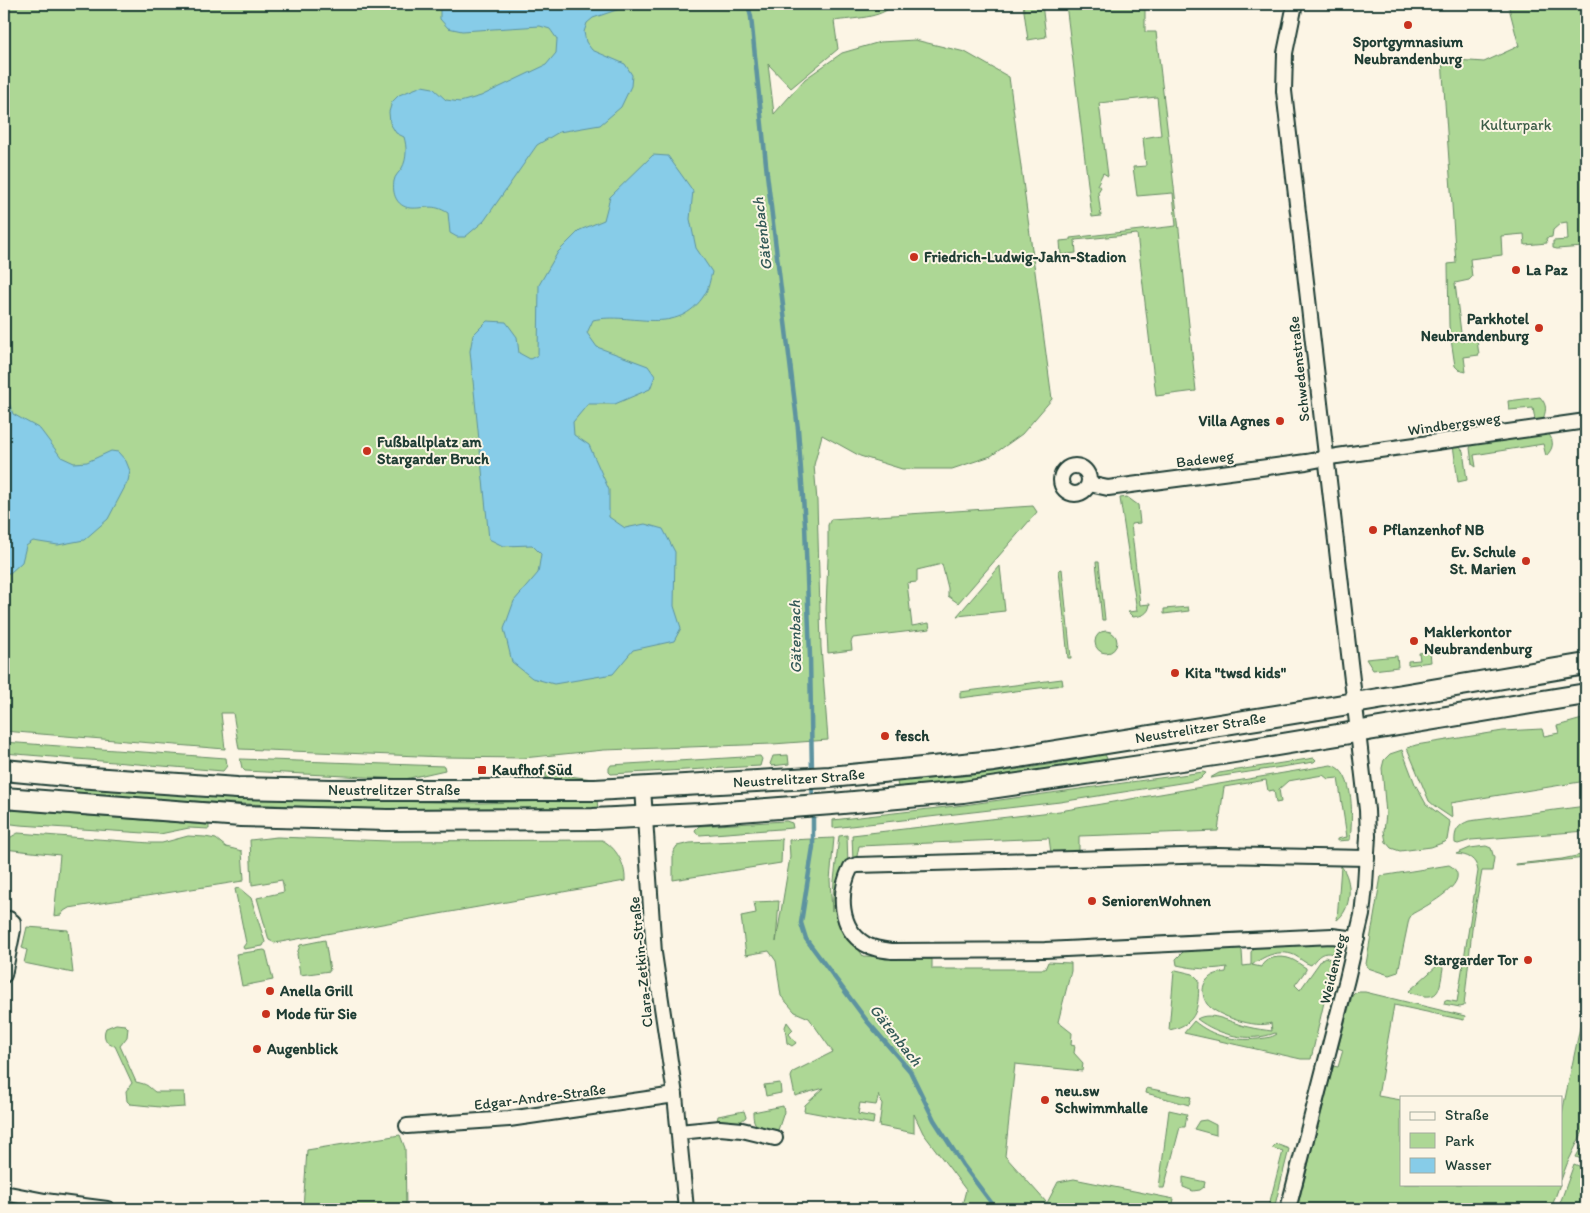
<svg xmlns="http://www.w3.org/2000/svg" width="1590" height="1213" viewBox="0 0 1590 1213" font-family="Itim,sans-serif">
<rect width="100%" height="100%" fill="#fcf5e5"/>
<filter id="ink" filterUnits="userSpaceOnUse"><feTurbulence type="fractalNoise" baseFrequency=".02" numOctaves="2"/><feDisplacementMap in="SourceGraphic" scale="10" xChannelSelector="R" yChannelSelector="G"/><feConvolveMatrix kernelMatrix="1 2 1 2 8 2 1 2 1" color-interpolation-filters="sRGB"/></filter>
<g filter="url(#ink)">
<!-- green -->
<g fill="#add795" stroke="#668a64">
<path d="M4,4H894C881,19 853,18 834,21L838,49L791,88L768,64L774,114L805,79L842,53L880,42L915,40L965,52L1009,77L1052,399L1022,434L991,456L952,469H902L860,456L822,435L814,465L817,501L821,647L828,740L773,744L604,750L523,758L445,757L239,749L233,713H221L225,749L4,731Z"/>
<path d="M1023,4H1042L1046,37L1028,40Z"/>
<path d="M1066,4H1145V32H1156L1179,230L1196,391L1156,396L1137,234L1075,240L1076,253L1061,255L1060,241L1070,240V238L1176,226L1173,193L1137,196L1133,167L1146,166L1143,138L1161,135L1157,97L1099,103L1108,176L1103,173L1097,185L1101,187L1098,192L1101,216L1092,217Z"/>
<path d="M1508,4H1586V216H1583V247L1557,249L1553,248V241L1568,240L1567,222L1561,223L1553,230L1552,237L1546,238L1547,243L1525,245L1524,234L1501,236L1502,255L1470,259L1472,277L1469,280L1455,283L1462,341L1477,340L1479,355L1464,357L1466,372L1459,370L1455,366L1449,326L1448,264L1456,263L1442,59L1484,62L1519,46Z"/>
<path d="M1540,397C1548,406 1546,411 1542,422H1537L1535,420L1533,408L1509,410L1508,401Z"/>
<path d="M1548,433C1555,442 1553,449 1546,456L1543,444L1474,455L1476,467L1472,464L1470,448L1472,444Z"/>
<path d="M1457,444L1463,451L1467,480L1458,482L1453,445Z"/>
<path d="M1127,497L1138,505L1140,523L1131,524L1140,605L1150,604C1149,614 1142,616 1133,617L1128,612L1137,611L1120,498Z"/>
<path d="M1033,506L1037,512L958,603L948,596V588L942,564L917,570V582L907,583L912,626L929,623L930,629L853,638L851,642L852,650L828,653L826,609L828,558V525L831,519Z"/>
<path d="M1096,562H1099L1105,620H1102Z"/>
<path d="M1000,566L1005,611L957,616Z"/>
<path d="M1062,569L1071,658H1068L1059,570Z"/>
<path d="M1188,607L1189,611L1164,614V609Z"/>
<circle cx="1106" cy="642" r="11"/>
<path d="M1430,651L1431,662L1408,665V661L1420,660L1419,653Z"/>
<path d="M1397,656L1398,667L1373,670L1366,659Z"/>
<path d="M1062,679L1063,685L960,698V692Z"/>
<path d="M1586,718V781L1451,803L1452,818L1437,808L1429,801L1407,748L1416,745L1503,731L1542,729L1544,736L1559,733L1557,726Z"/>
<path d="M4,742L226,758L227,766L223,771L4,753Z"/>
<path d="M1402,750L1415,784L1426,804L1450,822L1447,840L1445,842L1431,847L1400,851L1391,848L1386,842L1384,831L1386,814L1382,768L1384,760L1390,754Z"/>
<path d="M1105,754L1107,759C1038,774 968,781 898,788L897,781C967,777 1037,769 1105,754Z"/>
<path d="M788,755L789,764L772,766L770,764L773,756Z"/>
<path d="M760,756L762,759L760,766L611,774L609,772V768L611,765Z"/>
<path d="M1314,758L1316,760L1314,762L1210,778L1219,773Z"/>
<path d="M240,759L444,766L445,770L405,779L245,771L242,768Z"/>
<path d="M1331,765C1356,771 1352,821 1350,840L1337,841V839L1347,837L1338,778L1328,779L1323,775L1288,781L1279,789L1281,802L1276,803L1274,790L1268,791L1266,780L1224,787L1218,831L1079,836V852L1051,853L1049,838L859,846L856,861L853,862L852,835L1060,811Z"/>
<path d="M1203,772L1206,773L1200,779L1187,782L1060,802L833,828V820L964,805Z"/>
<path d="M546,773L593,779V782L546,778Z"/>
<path d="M75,787L338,800L481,803L597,800L598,809C423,812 249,807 75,793Z"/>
<path d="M1586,806V831L1471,840L1458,844L1455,843C1454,831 1458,825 1469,821Z"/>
<path d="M4,810H13L209,825V829L189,828L160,834L20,825L4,823Z"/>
<path d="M786,821L792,823L793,828L700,835L697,834L695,830L699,826Z"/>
<path d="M18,833L150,843H162L188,836L205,837L216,839L226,847L242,851L244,879L243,881L69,908L64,911L61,915L54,916L60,855L4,849V841Z"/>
<path d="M847,835L848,866L839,919L863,956L932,959V969H1045L1048,962L1071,963V971L1058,1022L1072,1033L1071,1045L1075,1046L1074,1053L1083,1063L1082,1071L1015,1064L1005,1156L1047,1203L1058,1182L1074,1179L1174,1199L1173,1204L1167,1208L1153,1206V1209H961L966,1190L923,1133L914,1114V1133L879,1126L882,1104L879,1095L876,1105L860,1103L858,1114L874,1117L873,1124L804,1111L805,1105L824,1088L795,1096L791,1077L793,1072L833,1052L809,1018L795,1012L781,996L776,961L769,951L746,955L741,916L756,913L754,902L779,901L776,942L790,857L789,840L834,838L830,880L832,911L834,881L839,836Z"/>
<path d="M277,837L389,841L602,840C616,847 626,865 625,881L275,943L269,940L257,898L284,892L282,880L252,885L250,840Z"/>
<path d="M782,839L781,863L673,880V852L677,846L690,843Z"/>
<path d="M1486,846L1491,848L1494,858L1492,871H1482L1473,920L1464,1006L1460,1007L1444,1004L1445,1000L1457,1002L1478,871C1476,858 1468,855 1456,854L1470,848Z"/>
<path d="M1586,854V858L1516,865V864L1562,859Z"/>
<path d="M1449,865C1478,881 1422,908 1412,914L1409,919L1398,972L1389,975L1368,968L1366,964L1381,876Z"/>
<path d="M1341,866C1353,880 1352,909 1337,920Z"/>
<path d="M239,888L251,898L265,942L263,946L244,949L243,947L246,943L235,889Z"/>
<path d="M27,927L68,930L73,973L24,963L27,950L22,948Z"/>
<path d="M325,940L330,971L300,975L297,954L300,945Z"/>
<path d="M1333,943L1337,948L1335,954C1322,951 1319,955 1311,965C1304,963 1300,958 1294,955C1279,949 1264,956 1252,965L1261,967C1265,957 1281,955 1291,959C1296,961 1301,965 1306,968V970L1295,985L1300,990L1322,959L1325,957L1332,960L1333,963L1311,1059H1301L1184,1033L1194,1021C1213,1037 1234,1041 1258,1039C1265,1038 1271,1038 1277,1034L1275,1033C1249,1043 1218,1035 1197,1019C1212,1010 1233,1024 1248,1027C1256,1029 1265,1030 1272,1031L1271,1023C1257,1029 1216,1016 1207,1004C1203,998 1202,991 1204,985C1208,975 1217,973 1226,972L1227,967C1209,970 1194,969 1177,965L1176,959L1186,949L1239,947L1242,951L1243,966L1251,965V952L1255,947Z"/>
<path d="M264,950L266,951L273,980L242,986L236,954Z"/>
<path d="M1438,965H1441L1443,968C1439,994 1439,1001 1411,993L1409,991Z"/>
<path d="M1176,970L1193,974L1199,980C1198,1005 1200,1024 1169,1030L1174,971Z"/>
<path d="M1359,992H1365L1465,1016L1464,1020L1394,1005L1378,1096L1401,1100V1184H1560L1551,1209H1297L1333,1066L1338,1067L1343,1050L1338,1048L1352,996L1355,993Z"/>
<path d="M1586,999V1125L1567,1164L1561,1180V1118Z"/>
<path d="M787,1022L793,1030L789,1034L796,1043L792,1046L787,1043L785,1027Z"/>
<path d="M116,1024L125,1025L128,1028L127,1037L120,1046L136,1082C149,1085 146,1085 155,1092H184L185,1107L170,1108L130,1104L127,1101L126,1091L132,1083L115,1046C106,1045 102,1036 106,1028Z"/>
<path d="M780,1083L781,1093L766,1096L764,1085Z"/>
<path d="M1147,1088L1191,1097L1189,1105L1146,1093Z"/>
<path d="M783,1106L784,1112L778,1130C772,1131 756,1129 754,1121C753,1118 753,1115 753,1112Z"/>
<path d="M1169,1110L1187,1114L1185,1127H1180L1164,1188H1159Z"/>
<path d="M744,1111L746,1117L740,1122L717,1121L718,1116Z"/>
<path d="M1206,1120L1216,1125V1135L1194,1129L1199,1121Z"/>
<path d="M400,1135L405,1148L406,1209H303L307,1150Z"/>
<path d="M1586,1138V1161L1576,1157Z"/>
<path d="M1276,1144L1289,1149L1274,1209H1268L1283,1151L1272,1148Z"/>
<path d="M1574,1164L1586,1169V1188L1579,1209H1558Z"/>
<path d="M1183,1177L1205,1182L1204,1187L1200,1190L1193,1191L1183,1187Z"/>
</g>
<!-- water -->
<g fill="#87cce8" stroke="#5d93a0">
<path d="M440,4H634L593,18L587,23L584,32L586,42L592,50L625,64L632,75L631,86L621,107L600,125L559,132L537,145L484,221L465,237H457L450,233L448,213C433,203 425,209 410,208C396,206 392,193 394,181C395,175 399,173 402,168C407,159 407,147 404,137L396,133L390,123L389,112L392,102L399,95L422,86L433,88L446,100L460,102L481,96L546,65L556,53L557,39L550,29L540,26L462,31L448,28L440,19Z"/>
<path d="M653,155L668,156L693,191L690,219L696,248L712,272C710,279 709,288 705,294C677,339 632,311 593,320L587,333L597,347L648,366L655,376L650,389L615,404H588L573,422L574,435L589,445L609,490V517L625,528L645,524L663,529L675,552L674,606L681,628L674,641L633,650L613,674L554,684L532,678L512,662L504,629L514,601L538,573L541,554L532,545L503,546L489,539L470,351L473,335L487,321L506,322L517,337L519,353L530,359L538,355L539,285L558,252L580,230L604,220L610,197Z"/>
<path d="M4,363L9,370V403L13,414L40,429L61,457L74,463L87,462L111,451L118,452L126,461L130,471L128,481L108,519L84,540L58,545L33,541L26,546L22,562L10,573H4Z"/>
</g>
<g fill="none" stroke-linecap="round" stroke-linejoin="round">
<!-- stream -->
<g stroke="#5d93a0" stroke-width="4.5">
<path d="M748,4L751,17L767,174L798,429L805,525L810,657L812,773"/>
<path d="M812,784L813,801"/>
<path d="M813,811V847L801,923L806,939L867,1021L910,1071L934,1120L963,1165L996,1209"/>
</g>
<!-- minor casing -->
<g stroke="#1f3d34" stroke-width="18">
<g id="minor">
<circle cx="1075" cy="480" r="14"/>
<path d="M1089,484L1108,488L1306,462L1337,456L1586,421"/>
<path d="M643,788L654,953L675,1095L686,1209"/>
<path d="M4,918L9,919L13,922V930L4,975"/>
<path d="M1357,939L1332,936L1045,950L892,951C883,950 873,949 865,944C839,928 838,893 851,867L857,865L1218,855L1367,858"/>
<path d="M407,1126L509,1119L675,1095"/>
<path d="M679,1132L720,1128L742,1130L775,1138"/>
<path d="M4,1193L45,1201L107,1209"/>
<path d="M1288,1209L1347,979L1362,915L1365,886L1368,836L1367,810L1284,91L1285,53L1295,4"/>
</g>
</g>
<!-- secondary casing -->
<g stroke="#1f3d34" stroke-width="24">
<g id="secondary">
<path id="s1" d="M4,770L77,777L237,788L332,790H595L830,777L994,761L1319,709L1586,664"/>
<path d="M4,798L241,816L387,820L593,819L700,814L832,804L963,792L1222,754L1586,694"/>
</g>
</g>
<!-- minor -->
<use href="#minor" stroke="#fcf5e5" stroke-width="14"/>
<!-- secondary -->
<use href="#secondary" stroke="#fcf5e5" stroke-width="20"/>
</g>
</g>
<!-- markers -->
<g fill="#c8321e" stroke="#fcf5e5" stroke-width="2">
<circle cx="1408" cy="25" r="5"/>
<circle cx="914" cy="257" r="5"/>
<circle cx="1516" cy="270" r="5"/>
<circle cx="1539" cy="328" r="5"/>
<circle cx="1280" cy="421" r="5"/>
<circle cx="367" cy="451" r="5"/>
<circle cx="1373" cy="530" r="5"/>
<circle cx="1526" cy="561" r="5"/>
<circle cx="1414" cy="641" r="5"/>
<circle cx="1175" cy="673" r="5"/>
<circle cx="885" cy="736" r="5"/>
<rect x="477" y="765" width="10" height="10" rx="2.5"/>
<circle cx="1092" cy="901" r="5"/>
<circle cx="1528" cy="960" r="5"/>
<circle cx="270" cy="991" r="5"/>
<circle cx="266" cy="1014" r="5"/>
<circle cx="257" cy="1049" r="5"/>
<circle cx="1045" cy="1100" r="5"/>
</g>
<g text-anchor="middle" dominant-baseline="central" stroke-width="4" stroke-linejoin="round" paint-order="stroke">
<!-- poi labels -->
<g font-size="15" font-weight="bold" fill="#1f3d34" stroke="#fcf5e5" text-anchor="start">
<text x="1408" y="42" text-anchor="middle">Sportgymnasium<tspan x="1408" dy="17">Neubrandenburg</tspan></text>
<text x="924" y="257">Friedrich-Ludwig-Jahn-Stadion</text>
<text x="1526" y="270">La Paz</text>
<text x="1529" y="319" text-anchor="end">Parkhotel<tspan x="1529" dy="17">Neubrandenburg</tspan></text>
<text x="1270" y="421" text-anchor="end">Villa Agnes</text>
<text x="377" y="442">Fußballplatz am<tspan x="377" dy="17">Stargarder Bruch</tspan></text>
<text x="1383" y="530">Pflanzenhof NB</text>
<text x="1516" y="552" text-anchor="end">Ev. Schule<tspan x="1516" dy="17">St. Marien</tspan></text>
<text x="1424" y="632">Maklerkontor<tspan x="1424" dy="17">Neubrandenburg</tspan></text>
<text x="1185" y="673">Kita "twsd kids"</text>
<text x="895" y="736">fesch</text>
<text x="492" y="770">Kaufhof Süd</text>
<text x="1102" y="901">SeniorenWohnen</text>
<text x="1518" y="960" text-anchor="end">Stargarder Tor</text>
<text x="280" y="991">Anella Grill</text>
<text x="276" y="1014">Mode für Sie</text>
<text x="267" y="1049">Augenblick</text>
<text x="1055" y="1091">neu.sw<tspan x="1055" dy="17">Schwimmhalle</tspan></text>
</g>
<!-- park labels -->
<g font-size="15" fill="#3b5c47" stroke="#fcf5e5">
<text x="1516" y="125">Kulturpark</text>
</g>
<!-- street labels -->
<g font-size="15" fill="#1f3d34" stroke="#fcf5e5">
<text transform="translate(1299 369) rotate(-96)">Schwedenstraße</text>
<text transform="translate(1454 424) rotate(-8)">Windbergsweg</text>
<text transform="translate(1205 459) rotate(-7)">Badeweg</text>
<text stroke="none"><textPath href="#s1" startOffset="1201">Neustrelitzer Straße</textPath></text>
<text stroke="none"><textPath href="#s1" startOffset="796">Neustrelitzer Straße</textPath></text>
<text stroke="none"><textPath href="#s1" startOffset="391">Neustrelitzer Straße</textPath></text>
<text transform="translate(641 962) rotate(-96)">Clara-Zetkin-Straße</text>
<text transform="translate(1333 969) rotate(-76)">Weidenweg</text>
<text transform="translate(540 1097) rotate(-7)">Edgar-Andre-Straße</text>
</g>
<!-- water labels -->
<g font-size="16" font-style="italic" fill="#345a58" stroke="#fcf5e5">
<text transform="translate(762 234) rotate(-97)">Gätenbach</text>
<text transform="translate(795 637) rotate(-91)">Gätenbach</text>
<text transform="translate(896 1035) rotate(52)">Gätenbach</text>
</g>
</g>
<!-- margin -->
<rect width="1590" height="1213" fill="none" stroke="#fcf5e5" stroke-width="20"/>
<rect x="10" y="10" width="1570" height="1193" fill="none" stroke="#1f3d34" stroke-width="2" filter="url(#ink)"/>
<!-- legend -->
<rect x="1400" y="1096" width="162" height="90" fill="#fcf5e5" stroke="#a4ab9e"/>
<rect x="1410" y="1112" width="25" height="8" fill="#fcf5e5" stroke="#a4ab9e"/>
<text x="1445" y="1120" font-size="15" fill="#1f3d34">Straße</text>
<rect x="1410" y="1133" width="25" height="15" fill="#add795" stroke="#a4ab9e"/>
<text x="1445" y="1146" font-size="15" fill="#1f3d34">Park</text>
<rect x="1410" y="1158" width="25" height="15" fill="#87cce8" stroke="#a4ab9e"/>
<text x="1445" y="1170" font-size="15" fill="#1f3d34">Wasser</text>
</svg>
